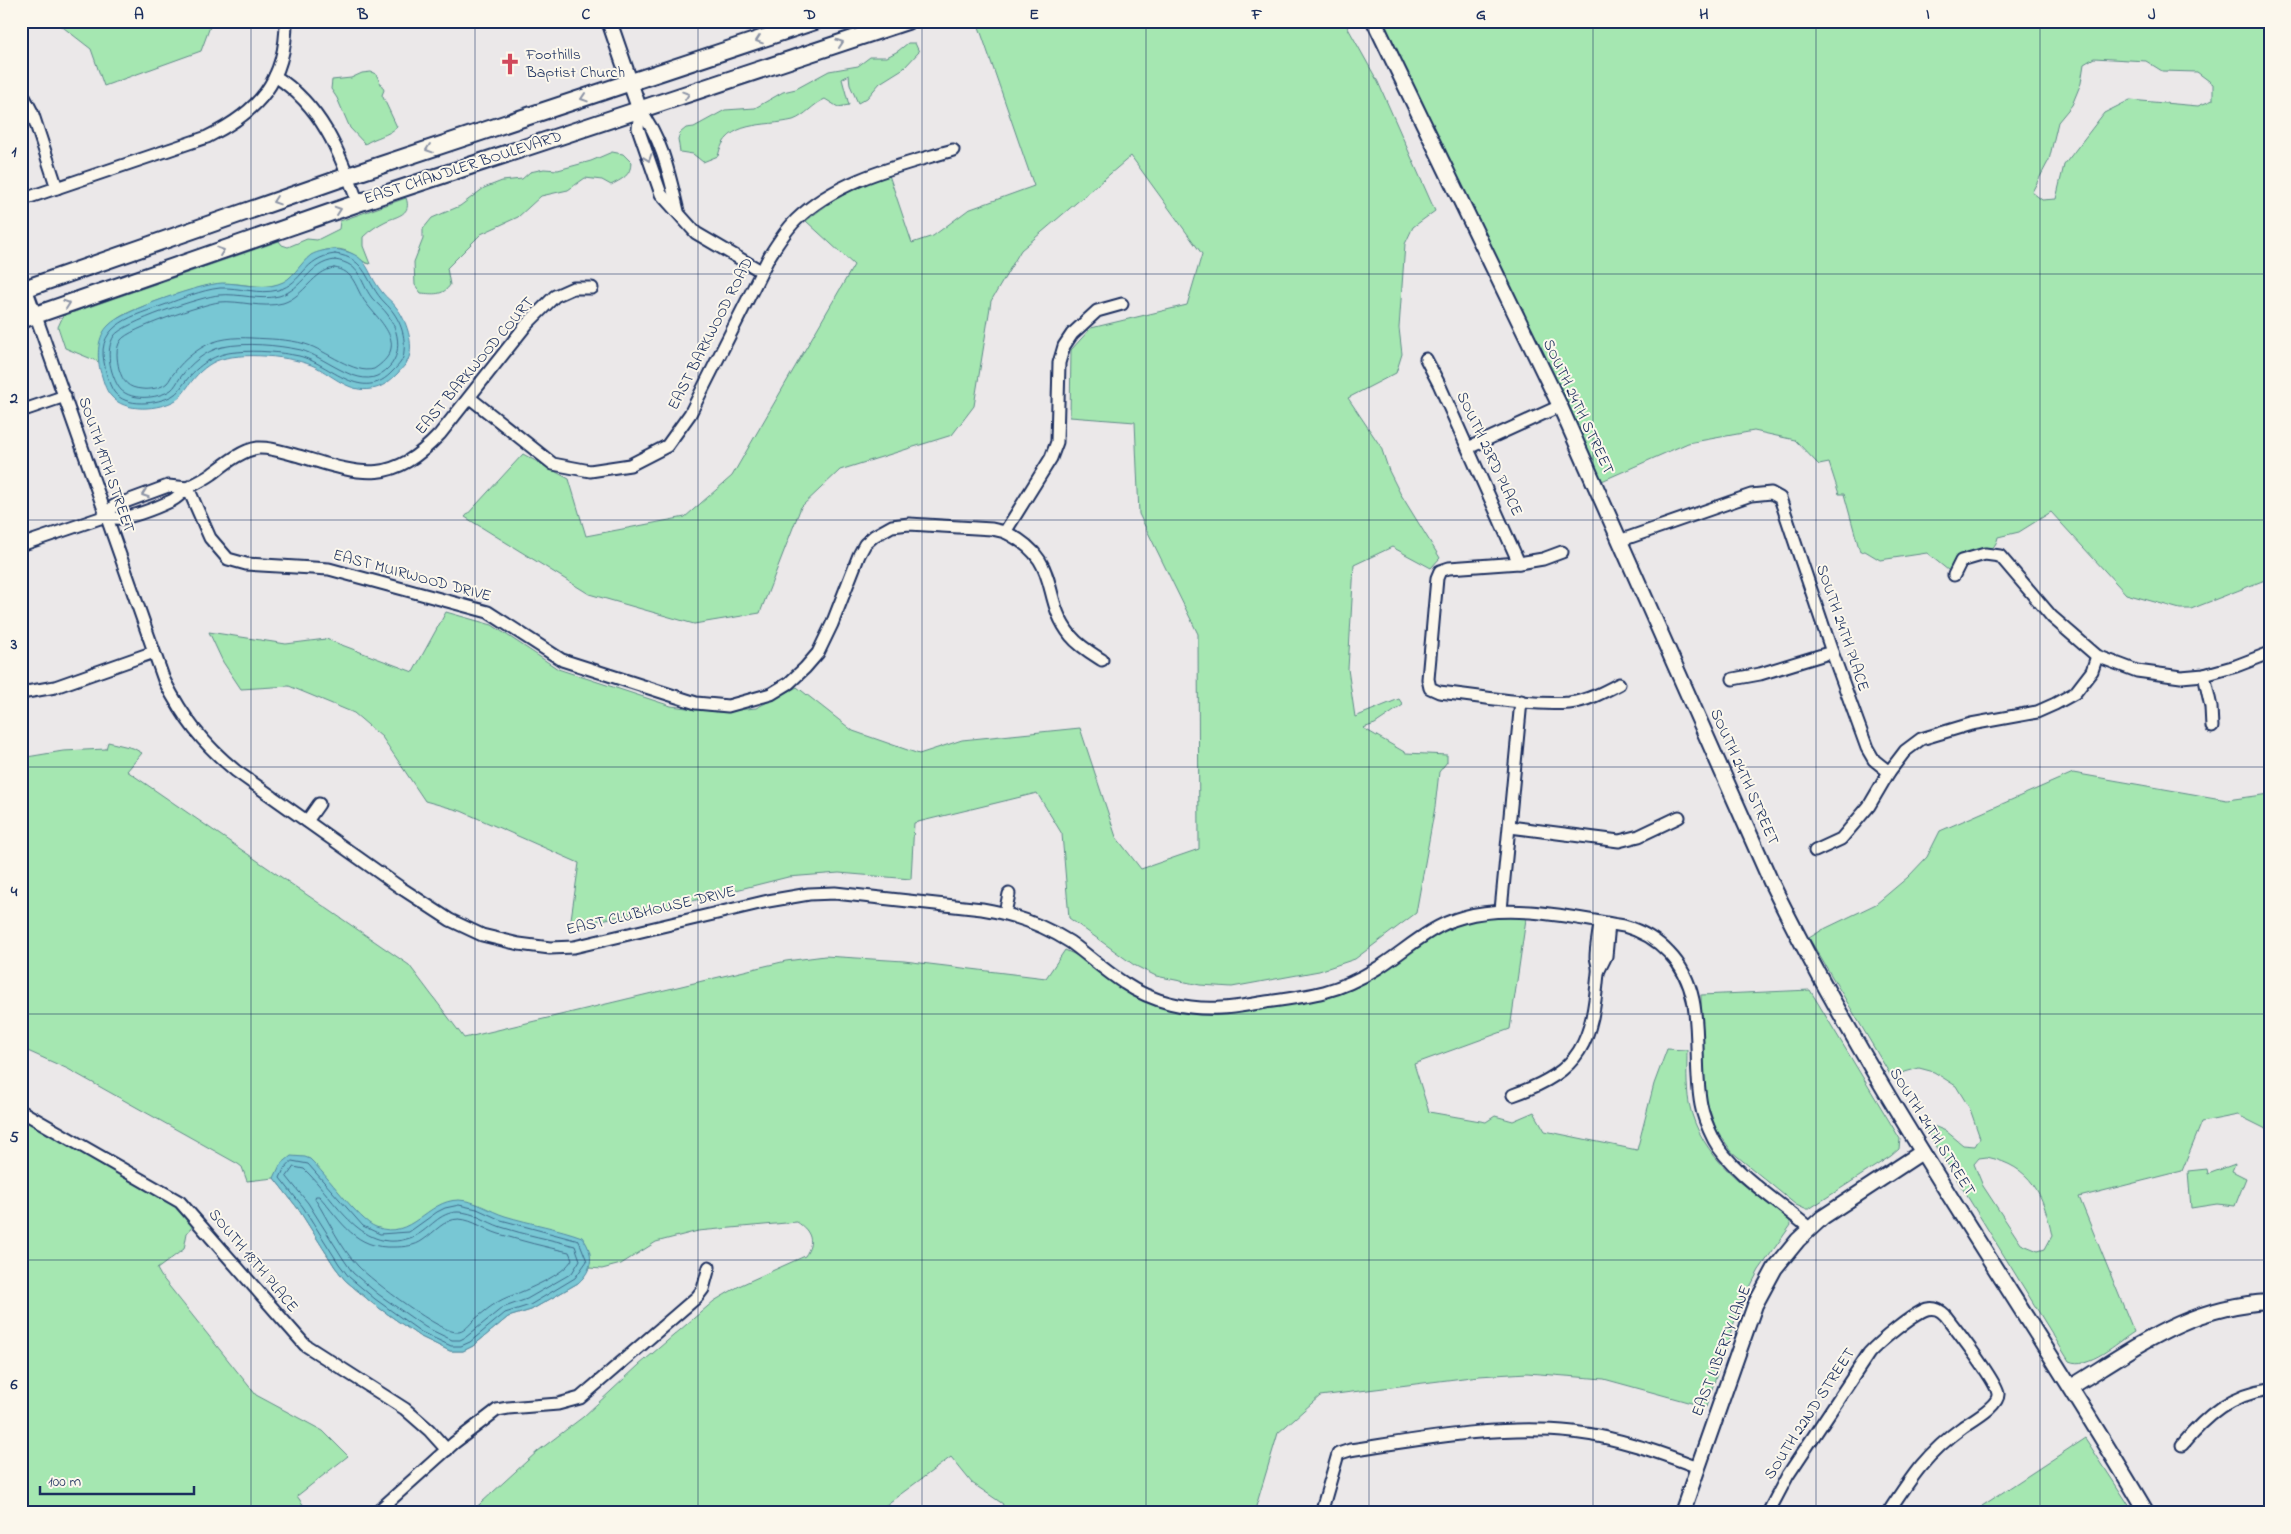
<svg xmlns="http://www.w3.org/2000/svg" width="2291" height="1534" viewBox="0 0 2291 1534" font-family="'Indie Flower',sans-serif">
<rect width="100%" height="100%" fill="#ebe8e9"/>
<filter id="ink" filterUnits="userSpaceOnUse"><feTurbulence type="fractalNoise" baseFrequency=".02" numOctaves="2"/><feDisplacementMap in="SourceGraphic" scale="10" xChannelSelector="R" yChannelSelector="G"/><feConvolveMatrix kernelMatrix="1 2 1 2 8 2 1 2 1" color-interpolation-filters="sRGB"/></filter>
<g filter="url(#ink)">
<!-- green -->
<g fill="#a5e7b1" stroke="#608b88" fill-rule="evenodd">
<path d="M55,21H212L201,51L104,86L91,49Z"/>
<path d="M977,21H1344L1378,82L1435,211L1413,227L1405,244L1399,328L1402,354L1396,373L1348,398L1381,447L1389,471L1400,493L1440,558L1431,568L1392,547L1354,565L1348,669L1355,717L1399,699L1403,705L1375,724L1363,728L1406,753L1447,755V762L1439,772L1435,807L1416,913L1355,959L1319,971L1232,987L1200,985L1156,976L1134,965L1069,918L1062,834L1037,793L914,823L911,879L839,873L788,877L668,907L570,926L579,863L461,811L425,801L382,737L354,713L289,686L241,689L223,662L209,632L286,644L326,639L413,672L446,612L492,625L558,669L671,706L719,712L756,708L797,687L853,731L919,754L962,740L1080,728L1116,837L1141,869L1199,849L1198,634L1139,514L1135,422L1070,417L1071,350L1091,328L1187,305L1202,254L1131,156L1021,250L991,301L974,406L952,435L840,470L801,507L760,613L694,624L589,594L465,517L523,454L569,479L586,536L685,517L732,476L854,265L806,221C836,197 853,188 889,175L912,243L933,236L968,210L1034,186Z"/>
<path d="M1374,21H2270V578L2191,609H2180L2126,594L2051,512L2019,532L1998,537C1995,554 1976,557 1961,561L1954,575L1927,553L1880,560L1865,551L1860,552L1844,494H1839L1829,463L1819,465L1795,440L1754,431L1688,443L1595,484ZM2094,58L2146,61L2162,71L2197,72L2213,84V100L2198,106L2130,100L2104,113L2064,165L2056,199L2042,200L2032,192L2049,160L2058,122L2072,105L2081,83L2084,64Z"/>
<path d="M908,43H915L919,52L904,68L880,83L867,98L858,103L850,85L849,75L842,79L849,105L838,107L825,99C813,104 805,116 793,120C765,127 726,119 718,156L703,162L693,154L680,152L678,139L680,133L686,128L694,127L725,110L755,108L783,92L796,89L829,71L858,66L870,57H887L898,51Z"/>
<path d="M371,72L376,74L384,90L382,95L397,127C388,136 375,137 365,144L350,128L337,98L331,89L332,80L351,78L362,73Z"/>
<path d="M612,152L623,154L631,162C631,176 622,179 611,185L602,180L585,178L568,190L541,196L518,217L481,234L447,268L450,285C443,296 433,294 421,293L415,285L414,262L423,239V229L432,218L460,206L484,188L502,181L522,179L530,172L544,169L558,170L591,161Z"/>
<path d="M406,198C412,214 398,216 386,221C378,225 370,230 363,237V246L370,264C360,263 353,248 333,249C304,251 301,278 277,285C258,290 237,281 217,284C198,286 136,307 120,317C107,325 96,347 99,362L65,348L58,327L63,316L279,241L282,245L288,247L307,239L317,240L339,229L340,221Z"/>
<path d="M108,742L133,748L142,753L127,771L409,965L464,1038L786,961L825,956L904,961L1046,978L1065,950L1105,968L1124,983L1194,1007L1336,990L1461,917L1527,912L1510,1029L1414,1064L1429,1112L1486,1122L1495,1116L1513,1121L1534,1112L1545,1131L1637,1150L1654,1084L1667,1049L1687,1050C1687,1067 1686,1086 1689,1103C1701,1160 1747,1187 1789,1220L1791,1225L1759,1270L1739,1308L1706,1407L1604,1379L1527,1373L1479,1376L1320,1396L1278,1433L1254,1513H999L1003,1504L972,1483L951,1457L875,1513H470L538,1451L583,1417L639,1365L714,1301L741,1285L805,1256C815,1242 811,1231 797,1222L698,1231L656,1242L621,1264L602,1269L589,1268L583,1278L578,1283L531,1310L508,1317L473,1346L463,1351H450L419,1336L372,1303L345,1280L335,1267L299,1210L274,1178L247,1181L242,1167L238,1164L68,1069L21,1048V758L63,751L106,749Z"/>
<path d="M2073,773L2227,800L2270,794V1131L2238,1115L2202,1122L2182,1171L2079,1197L2134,1332C2118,1342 2088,1370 2069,1361L1924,1126L1936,1127L1946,1131L1963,1145L1975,1146L1980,1138L1970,1109L1956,1086L1934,1072L1919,1068L1891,1076L1809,938L1822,930L1876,904L1908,877L1927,857L1940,831ZM1987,1157C2032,1167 2043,1193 2052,1236L2045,1249L2038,1251L2021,1244L1983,1186L1974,1164L1979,1158Z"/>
<path d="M1810,990L1900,1139L1899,1149L1891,1156L1809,1209H1805L1796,1205L1732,1152L1716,1129L1703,1090L1701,995Z"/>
<path d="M21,1111L198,1220L187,1233L184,1249L157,1269L161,1276L256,1395L323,1431L348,1456L297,1496L309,1513H21Z"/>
<path d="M2235,1164L2232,1171L2246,1178L2235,1206L2217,1204L2191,1208L2188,1171L2207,1169L2208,1174Z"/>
<path d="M2085,1438L2134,1513H1986L1982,1506Z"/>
</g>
<!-- water -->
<g fill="#78c7d4" stroke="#538aa5">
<path d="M334,249C371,254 364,270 382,292C386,298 392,301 396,307C406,319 415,345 408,360C406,365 401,369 398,373C390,381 382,388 371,389C350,393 333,376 316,367C293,356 240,351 216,361C205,366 196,375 189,385C185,390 182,396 176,400C159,410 125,413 111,396C105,390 103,379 100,370C97,356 97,336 109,325C123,310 201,284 222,283C241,283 260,290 278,284C293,280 299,264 311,255C318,251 327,250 334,249Z"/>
<path d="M291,1156L305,1157L310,1159C326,1174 359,1221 376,1227C412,1241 426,1200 459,1200C477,1201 489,1211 505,1216C531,1224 558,1228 582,1237C594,1253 594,1269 578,1283L531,1310L508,1317L473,1346L463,1351H450L419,1336L372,1303L345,1280L335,1267L299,1210L274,1178L280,1165Z"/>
</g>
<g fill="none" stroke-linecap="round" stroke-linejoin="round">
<!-- shore -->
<g stroke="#406c8d" stroke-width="1">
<path d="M335,254C368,258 365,283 385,303C398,315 406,333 404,351C404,360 399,365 393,371C362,405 331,364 299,356C279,352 257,350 237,352C215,353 198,365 185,382C181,387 178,393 172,396C157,404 126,408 114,392C108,383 106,372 104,362C96,324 136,315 164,305C181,299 201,290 220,288C239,287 259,295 278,290C304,283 302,258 335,254Z"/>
<path d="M335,260C362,264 359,281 372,298C377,304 384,309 388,315C402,336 403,363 377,376C355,386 323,356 301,350C277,345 246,342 222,347C205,351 190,364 180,378C177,382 175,387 171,390C158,399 127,402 118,386C110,372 105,350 114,336C122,323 203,296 219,295C240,293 259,301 279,296C304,289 308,263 335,260Z"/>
<path d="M334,268C355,270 355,289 366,303C383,325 409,346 374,369C354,375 326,350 305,344C288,339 269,339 252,338C235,337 217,338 201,348C190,355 181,363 174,373C171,376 170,380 167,383C162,388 149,390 142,389C128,388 123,382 119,369C117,360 115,348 121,340C128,329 204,304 219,302C241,300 261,309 283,303C305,296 313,271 334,268Z"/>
<path d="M292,1161L308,1164L363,1226L380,1234L409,1232L437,1212L445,1208L459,1205L477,1209L501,1220L579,1241L587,1261L575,1278L530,1305L505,1313L470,1342L461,1346H451L421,1332L375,1299L349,1277L339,1264L303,1207L280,1178L284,1169Z"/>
<path d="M294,1167L304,1169C336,1199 362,1259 415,1236C430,1229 439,1212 458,1212C474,1212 486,1222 501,1227C525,1235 550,1239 575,1246L580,1260L572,1273L527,1299L502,1308L466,1337L460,1340H452L425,1327L378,1294L353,1273L344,1260L308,1203L287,1177Z"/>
<path d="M316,1196H319C342,1222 355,1249 394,1247C404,1247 415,1246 423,1240C435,1232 444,1219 459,1219C474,1220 485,1230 499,1234C522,1241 545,1247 569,1252L572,1259C566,1274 525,1291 508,1297C495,1302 485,1311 474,1320C470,1324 465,1331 459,1332C444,1336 370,1279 358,1266C340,1247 329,1221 315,1199Z"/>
</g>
<!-- minor casing -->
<g stroke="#1b2f5e" stroke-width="15">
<g id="minor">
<path d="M275,76C323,107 339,152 358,203"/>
<path d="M21,91L32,112L57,188"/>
<path d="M640,111L638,128L661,194L696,233L761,271"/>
<path d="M640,111C662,137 670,178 678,211"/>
<path d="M21,200L207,137C258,112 286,81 286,21"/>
<path d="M26,288L164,680C184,719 202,743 236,771L401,888L450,920L482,935L519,944L550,948L574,947L768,901L809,894L835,893L982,909C1013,914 1043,925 1070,942C1088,955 1105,971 1124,983C1152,1002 1188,1010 1221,1008C1236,1008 1251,1004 1266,1002C1310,996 1337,993 1376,969C1405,951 1429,926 1463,917C1512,903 1574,918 1624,926C1642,931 1656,939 1669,953C1709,994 1691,1053 1701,1105C1703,1117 1709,1130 1714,1140C1730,1171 1782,1204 1809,1228"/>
<path d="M1426,359L1439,384L1519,563"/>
<path d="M470,398L553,464L590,471L630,465L667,446L690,414L769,257C777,244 785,231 796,220C838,179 899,166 953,150"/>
<path d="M21,411L65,396"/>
<path d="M1468,448L1560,406"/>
<path d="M188,488L210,538L228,559L246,564L329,569L488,612L562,660L696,703L728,706L771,694L789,683L805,668L818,653L832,624L859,555L865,544L874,536L892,526L909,524L992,529L1005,532"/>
<path d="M106,516L114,506L168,486L188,488"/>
<path d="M1619,541L1751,495L1771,493L1780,498L1832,652L1867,748L1874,760L1889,772"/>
<path d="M21,545L106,516C111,517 117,519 121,518C135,516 158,507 171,501C178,498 183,491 189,487C197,483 205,479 212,474C225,464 242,450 258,448C272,447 286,453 299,456C362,475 391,486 440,434L527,324L555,296L573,288H592"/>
<path d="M1562,552L1543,559L1519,563L1449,568L1440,571L1437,578L1428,679L1430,688L1439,692C1479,696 1529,706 1569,703C1587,701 1604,692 1619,684"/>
<path d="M1954,575L1961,561L1985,554L2000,556L2052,617L2097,656L2137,671L2181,677L2204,675L2236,666L2270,653"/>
<path d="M1102,660C1091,653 1079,646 1071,636C1039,596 1064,561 1005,532L1051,458L1057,442L1059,363L1064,346L1072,334L1097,311L1122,304"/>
<path d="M2204,675L2211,707L2212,727"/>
<path d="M1733,679L1760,674L1832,652"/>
<path d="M21,693L55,687L154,652"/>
<path d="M307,821L319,804"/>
<path d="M1510,827L1619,841L1639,836L1679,817"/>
<path d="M1815,851L1841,839L1869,806L1889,772L1905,751L1921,739L1971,724L2037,712L2055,704L2075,693L2092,671L2097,656"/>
<path d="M1501,910L1521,701"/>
<path d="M1005,913L1009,894"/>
<path d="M1599,970L1606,956L1609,924"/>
<path d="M1513,1095C1582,1071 1592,1042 1598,973C1599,967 1597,963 1596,957C1596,946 1599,934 1600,923"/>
<path d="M21,1111L180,1202L305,1345L405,1409L429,1430L447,1450"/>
<path d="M2182,1445C2206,1416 2231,1394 2270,1389"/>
<path d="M376,1513L454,1443L497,1410L508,1408L558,1404L580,1398L697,1297L703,1289L709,1267"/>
<path d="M1321,1513L1338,1454L1350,1450C1423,1439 1499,1424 1573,1432C1616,1437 1658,1452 1698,1467"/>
<path d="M1768,1513L1788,1475L1869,1353C1879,1342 1914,1313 1927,1309C1935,1307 1940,1310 1945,1315C1955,1328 1997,1382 1998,1394C1999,1406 1971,1421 1963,1427C1927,1453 1912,1476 1888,1513"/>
</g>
</g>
<!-- tertiary casing -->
<g stroke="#1b2f5e" stroke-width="18">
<g id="tertiary">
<path d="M609,21L640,111"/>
<path d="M1374,21L1560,406L1771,882C1878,1102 2023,1302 2147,1513"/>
<path d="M2071,1387C2138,1346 2188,1306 2270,1302"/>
<path d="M1682,1513L1755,1305L1775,1268L1798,1240L1823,1217L1922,1152"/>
</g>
</g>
<!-- secondary casing -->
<g stroke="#1b2f5e" stroke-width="20">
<g id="secondary">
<path d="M21,290L348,176L815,21"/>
<path d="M21,320L358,203L907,21"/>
</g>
</g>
<!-- minor -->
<use href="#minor" stroke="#fbf7ec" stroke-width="11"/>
<!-- tertiary -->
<use href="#tertiary" stroke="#fbf7ec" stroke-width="14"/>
<!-- secondary -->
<use href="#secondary" stroke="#fbf7ec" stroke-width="16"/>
</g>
<!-- one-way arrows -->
<defs><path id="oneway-chevron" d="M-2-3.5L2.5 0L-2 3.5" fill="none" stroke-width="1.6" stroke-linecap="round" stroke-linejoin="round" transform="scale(1.25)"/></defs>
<g stroke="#8b93a5">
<use href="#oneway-chevron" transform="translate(759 40) rotate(161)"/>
<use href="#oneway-chevron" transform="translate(840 43) rotate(-18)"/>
<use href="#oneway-chevron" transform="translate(686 95) rotate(-19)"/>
<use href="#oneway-chevron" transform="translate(584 98) rotate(162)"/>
<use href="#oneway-chevron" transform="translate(429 149) rotate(161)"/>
<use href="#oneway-chevron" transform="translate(648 158) rotate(71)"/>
<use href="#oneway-chevron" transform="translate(276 201) rotate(161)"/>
<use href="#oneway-chevron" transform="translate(338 210) rotate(-19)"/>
<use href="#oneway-chevron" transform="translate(221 251) rotate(-19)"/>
<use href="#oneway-chevron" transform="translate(67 304) rotate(-19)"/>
<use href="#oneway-chevron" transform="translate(145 494) rotate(160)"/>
</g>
</g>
<!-- grid -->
<path fill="none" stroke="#1b2f5e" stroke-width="1" stroke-opacity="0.55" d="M251,21V1513M475,21V1513M698,21V1513M922,21V1513M1146,21V1513M1369,21V1513M1593,21V1513M1816,21V1513M2040,21V1513M21,274H2270M21,520H2270M21,767H2270M21,1014H2270M21,1260H2270"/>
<!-- icons -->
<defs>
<g id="church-bare" transform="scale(1.725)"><path d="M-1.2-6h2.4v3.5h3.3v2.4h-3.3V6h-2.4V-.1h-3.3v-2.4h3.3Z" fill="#d1495b" stroke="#fbf7ec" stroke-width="2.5" paint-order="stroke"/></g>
</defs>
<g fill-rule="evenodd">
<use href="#church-bare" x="510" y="64"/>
</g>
<g text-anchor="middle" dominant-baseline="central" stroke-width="4" stroke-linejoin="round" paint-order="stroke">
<!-- poi labels -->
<g font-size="16" fill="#1b2f5e" stroke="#fbf7ec" text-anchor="start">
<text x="526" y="55">Foothills<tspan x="526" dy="18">Baptist Church</tspan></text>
</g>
<!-- street labels -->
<g font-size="16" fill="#1b2f5e" stroke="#fbf7ec">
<text transform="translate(463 168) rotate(-18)">EAST CHANDLER BOULEVARD</text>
<text transform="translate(711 334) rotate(-63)">EAST BARKWOOD ROAD</text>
<text transform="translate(475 366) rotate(-50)">EAST BARKWOOD COURT</text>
<text transform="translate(1578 407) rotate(65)">SOUTH 24TH STREET</text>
<text transform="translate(1489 454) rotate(65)">SOUTH 23RD PLACE</text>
<text transform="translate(106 465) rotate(71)">SOUTH 19TH STREET</text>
<text transform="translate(412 576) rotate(15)">EAST MUIRWOOD DRIVE</text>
<text transform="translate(1842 628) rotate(71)">SOUTH 24TH PLACE</text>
<text transform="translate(1744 777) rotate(66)">SOUTH 24TH STREET</text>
<text transform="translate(651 911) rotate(-13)">EAST CLUBHOUSE DRIVE</text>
<text transform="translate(1932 1132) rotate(58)">SOUTH 24TH STREET</text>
<text transform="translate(253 1261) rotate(50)">SOUTH 18TH PLACE</text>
<text transform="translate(1722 1351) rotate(-69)">EAST LIBERTY LANE</text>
<text transform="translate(1810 1414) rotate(-57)">SOUTH 22ND STREET</text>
</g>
</g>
<!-- margin -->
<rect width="2291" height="1534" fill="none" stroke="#fbf7ec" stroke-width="55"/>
<!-- scale -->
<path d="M40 1486v8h154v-8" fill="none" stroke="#1b2f5e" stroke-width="2.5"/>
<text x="48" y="1486" font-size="15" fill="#1b2f5e" stroke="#fbf7ec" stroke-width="4" paint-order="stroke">100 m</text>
<rect x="28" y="28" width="2236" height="1478" fill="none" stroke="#1b2f5e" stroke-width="2"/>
<g font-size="16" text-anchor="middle" font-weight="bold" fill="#1b2f5e">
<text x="139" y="19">A</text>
<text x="363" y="19">B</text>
<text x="586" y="19">C</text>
<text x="810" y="19">D</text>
<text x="1034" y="19">E</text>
<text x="1257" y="19">F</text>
<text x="1481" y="19">G</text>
<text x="1704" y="19">H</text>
<text x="1928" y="19">I</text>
<text x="2152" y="19">J</text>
<text x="14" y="156">1</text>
<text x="14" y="403">2</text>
<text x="14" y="649">3</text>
<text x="14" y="896">4</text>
<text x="14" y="1142">5</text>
<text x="14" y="1389">6</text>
</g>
</svg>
